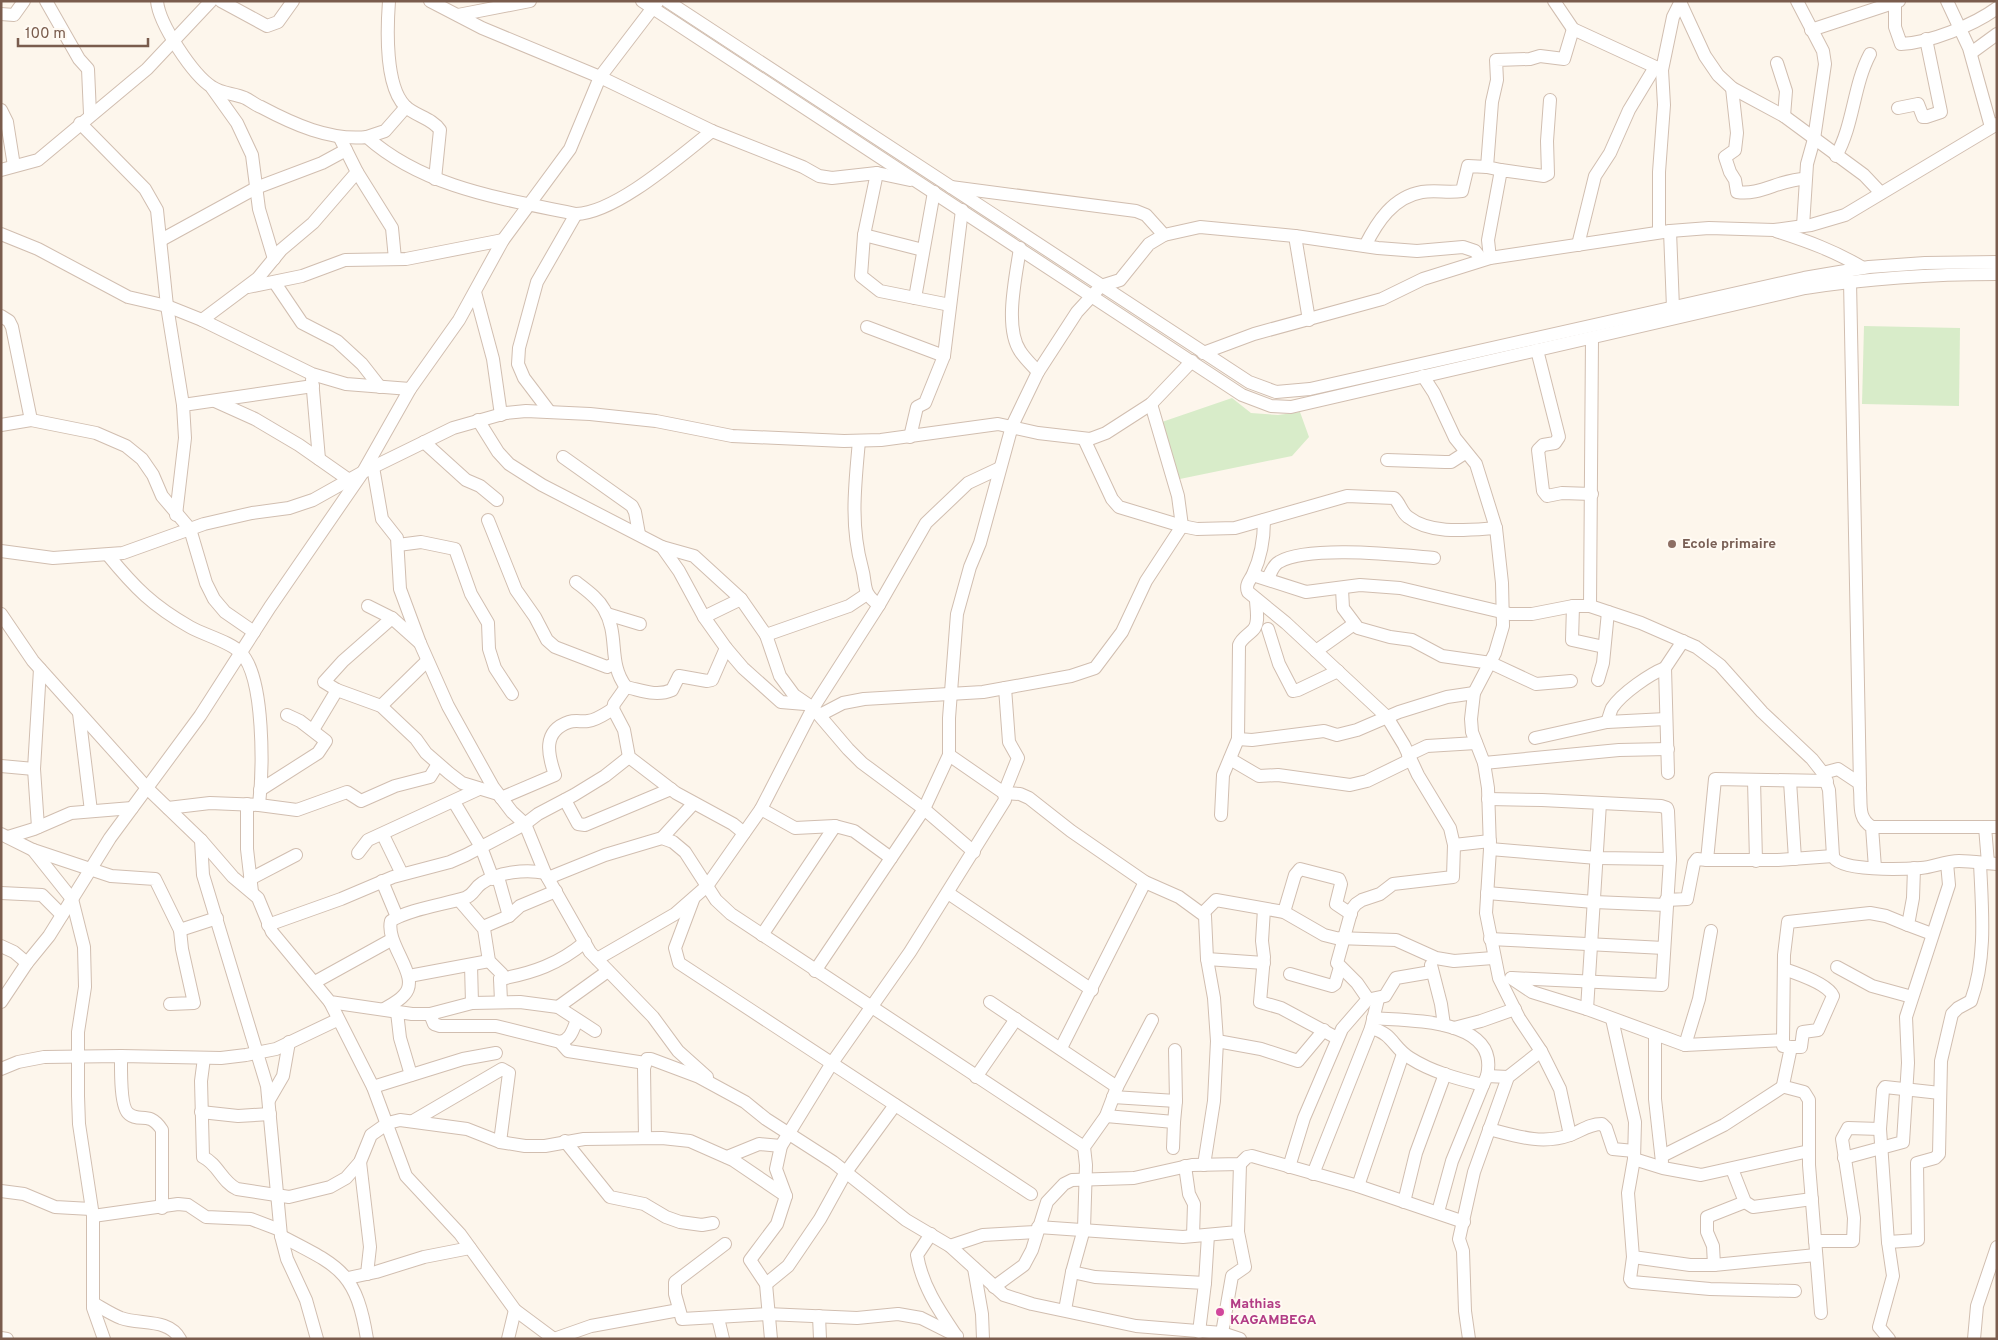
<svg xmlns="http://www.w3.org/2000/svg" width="1998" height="1340" viewBox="0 0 1998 1340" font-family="Overpass,sans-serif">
<rect width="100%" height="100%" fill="#fdf6ec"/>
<!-- green -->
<g fill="#d8ecc9">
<path d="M1864,326L1960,328L1959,406L1862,404Z"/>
<path d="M1232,398L1251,413L1278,415L1300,412L1309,437L1292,456L1175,480L1159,423Z"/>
</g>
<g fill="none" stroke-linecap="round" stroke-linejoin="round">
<!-- minor casing -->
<g stroke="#d1beb0" stroke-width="14">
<g id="minor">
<path d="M46,1L79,59L88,69L90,114"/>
<path d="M157,1C159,24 193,75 212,87C222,94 234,93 245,98C250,100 255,105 261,107C293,124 330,141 367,137C424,188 504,199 576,214C616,213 680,156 712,131"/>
<path d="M221,1L267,26L278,22L293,1"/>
<path d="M389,1C387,28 385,86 405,106C415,116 432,118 440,130L435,179"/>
<path d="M430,1L482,28L600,77L712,131L803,167L819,176L832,178L877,173L910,180"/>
<path d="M642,1L1242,395L1271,406L1291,407L1805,288C1871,278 1931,274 1997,274"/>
<path d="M667,1L1249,382L1276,392L1310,389L1804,278L1869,267L1925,263L1997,262"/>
<path d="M1554,1L1573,29L1662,70"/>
<path d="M1797,1L1823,51L1825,64L1814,139L1807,164L1803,226"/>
<path d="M1895,1V27L1901,44C1929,43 1974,25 1997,8"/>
<path d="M1947,1L1969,48L1991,127"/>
<path d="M1681,4L1705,56L1718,75L1732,88L1784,116L1864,175L1881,193"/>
<path d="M1,14L14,15L24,1"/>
<path d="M458,15L530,1"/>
<path d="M1811,30L1899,1"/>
<path d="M1971,53L1997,34"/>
<path d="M1777,63L1786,91L1784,116"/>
<path d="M212,88L237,123L252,155L259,209L274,259"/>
<path d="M1732,88L1737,133L1735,150L1725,157L1730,172L1735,180L1737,192C1760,196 1780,179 1805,179"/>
<path d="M1898,108L1918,104L1923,117H1926L1941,112L1926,39"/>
<path d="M1,110L7,122L14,166"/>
<path d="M80,123L145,189L157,210L167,306L183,405"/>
<path d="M367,137L385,131L406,107"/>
<path d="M1836,156C1854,124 1853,86 1870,54"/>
<path d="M1,170L38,160L147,69L211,1"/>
<path d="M1501,170L1487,167L1492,102L1497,80L1496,60L1530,59L1540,56L1564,59L1573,29"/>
<path d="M357,172L392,228L395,259"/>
<path d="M877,173L864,235L861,276L880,291L950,305"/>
<path d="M951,187L1136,211L1146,215L1164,235L1200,227L1295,236L1378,248L1417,251L1463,247L1475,251L1482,260"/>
<path d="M1670,231L1673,308"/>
<path d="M1776,231C1807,241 1835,251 1863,268"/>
<path d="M1659,232V172L1664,105L1662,70L1673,17L1681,1"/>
<path d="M1,234L38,249L128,297L167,306L202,320L312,374L346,384L410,389"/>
<path d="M864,235L923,250"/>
<path d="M1295,236L1309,320"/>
<path d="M161,240L256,188L322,163L346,150"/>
<path d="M1578,245L1595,176L1610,153L1629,110L1655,67"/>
<path d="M1365,246C1377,222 1393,197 1422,192C1435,190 1449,193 1462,191L1468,166L1487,167"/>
<path d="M1020,248C1016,276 1004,327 1020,351C1025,359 1032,365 1038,372"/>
<path d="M1490,258L1488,240L1501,170L1544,176L1548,174L1547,141L1550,100"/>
<path d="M1850,281L1860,786"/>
<path d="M275,283L302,323L337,341L362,364L380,387"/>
<path d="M248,287L302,276L345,260L406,259L503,240"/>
<path d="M475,292L493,359L501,415"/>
<path d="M915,298L934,192"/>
<path d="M1,316L9,321L12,327L31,420"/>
<path d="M202,320L258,278L281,250L313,223L357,172L340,138"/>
<path d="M867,327L944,356L925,403L917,407L910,437"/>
<path d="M1537,350L1559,437L1555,443L1543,445L1538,450L1543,491L1547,496L1562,493L1592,494"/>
<path d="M1203,353L1254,334L1382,299L1423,279L1490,258L1670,231L1709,228L1774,230L1811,225L1845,215L1997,124"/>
<path d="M944,356L962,210"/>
<path d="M1423,376L1434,393L1455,438L1476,464L1496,528L1502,583L1503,626L1495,653L1474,693L1471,719L1472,732L1484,763L1488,788L1490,849L1486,913L1499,978L1519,1018L1541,1051L1508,1077L1474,1172L1459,1239L1463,1251L1465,1311L1469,1339"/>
<path d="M312,379L319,459"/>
<path d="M215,401L255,419L299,445L349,480"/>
<path d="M549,411L524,378L518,364L519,348L537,282L576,214"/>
<path d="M478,420L498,452L509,464L542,485L662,547L679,571L704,617L726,648L743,668L781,702L805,704"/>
<path d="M1,425L31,420L96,433L126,446L142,459L153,475L162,496L190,529L206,583L214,599L225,612L254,632"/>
<path d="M1084,439L1112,499L1119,507L1182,526L1197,529L1235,528L1347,496L1394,498C1400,503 1401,512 1408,517C1431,535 1468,530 1496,528"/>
<path d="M424,442L466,480L480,486L497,500"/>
<path d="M563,457L632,506L635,512L639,534"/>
<path d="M1387,460L1445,462H1451L1465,453"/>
<path d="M373,467L382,519L397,538L400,589L420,643L448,706L493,787L512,812L525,824L545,873L590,952L653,1017L678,1051L707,1077"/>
<path d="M176,515L185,438L183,405L313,386"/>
<path d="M488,520L516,590L535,617L547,640L555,647L607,667L614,664"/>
<path d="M1264,520C1264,538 1261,557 1253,574C1250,581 1245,584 1248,592L1286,623L1387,717L1404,745L1418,775L1450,828L1454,845L1453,877L1393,884L1380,894L1362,900L1356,904L1352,909L1337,963L1357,983L1368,999L1342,1029L1304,1118L1289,1167"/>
<path d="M398,545L421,542L455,549L471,594L488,623L489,649L495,668L512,694"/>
<path d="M662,547L694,556L741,599L766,635L849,606L867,594"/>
<path d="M1,551L53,558L123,553L204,524L252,513L289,508L313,500L363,472L453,428L506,413L526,411L590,414L656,421L732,436L844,441L881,440L998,424L1038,433L1090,439L1106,433L1151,404L1192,361"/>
<path d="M108,555C135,588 153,606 190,627C204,635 231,642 241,653C265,678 263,771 259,805"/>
<path d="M1253,575L1306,592L1360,585L1400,588L1510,614H1532L1573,606H1590L1641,623L1696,647L1720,665L1762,712L1812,759L1823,773L1829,790L1833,856C1838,872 1905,869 1921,868C1933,867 1946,861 1959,861C1971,861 1984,863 1997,864"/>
<path d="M1268,578C1271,573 1273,565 1279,562C1309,545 1398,555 1434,558"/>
<path d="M576,582C586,590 598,598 604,609C620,636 607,662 626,687L614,704L613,709L624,730L629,757L676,793L733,824L744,833"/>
<path d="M1342,589L1343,608L1358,628L1390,637L1412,640L1442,656L1491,663L1536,684L1571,681"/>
<path d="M879,605L926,523L968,483L1000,468"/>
<path d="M368,606L392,618L420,643"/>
<path d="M1573,606L1572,640L1604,647"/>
<path d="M1590,606L1592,338"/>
<path d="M1,614L33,661L148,789L201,840L233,877L258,898L272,932L330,1002L412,1014H430L472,1003L520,1002L558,1007L595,1031"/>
<path d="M607,614L640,624"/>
<path d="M704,617L741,599"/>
<path d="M392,618L343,661L324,682L337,690L381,706L416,739L426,753L449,773L462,783L498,794"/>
<path d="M1268,629L1279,664L1293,691L1298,690L1338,671"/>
<path d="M766,635L780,676L794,695L813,708L848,749L862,763L924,809L974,852"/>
<path d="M1316,651L1354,624"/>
<path d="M1598,680L1603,663L1608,612"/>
<path d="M626,687C641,690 656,697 672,690L679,676L707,681L712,680L726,648"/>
<path d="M381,706L427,661"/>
<path d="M79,713L91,811"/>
<path d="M820,715L843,703L864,699L983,692L1071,676L1095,668L1122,632L1146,581L1182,526L1178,496L1151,404"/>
<path d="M1607,722C1609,718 1610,712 1612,708C1622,693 1650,674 1665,668"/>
<path d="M313,730L337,690"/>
<path d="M1535,738L1607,722L1666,719"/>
<path d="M1238,739L1252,740L1324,731L1337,735L1357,730L1399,712L1447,697L1474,693"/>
<path d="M949,755L1004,793L1020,794L1029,798L1071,831L1145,882L1179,897L1205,916L1207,959L1214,998L1217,1041L1214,1101L1204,1165"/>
<path d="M1408,755L1427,746L1476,743"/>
<path d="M1230,759L1259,776L1278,775L1350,785L1367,781L1410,760"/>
<path d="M1484,763L1619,750L1668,749"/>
<path d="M1,766L34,769"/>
<path d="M1668,773L1665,668L1683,641"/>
<path d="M1823,773L1838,769L1859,783C1863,799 1855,817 1872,827L1875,868"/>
<path d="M1754,780L1756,861"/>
<path d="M1790,781L1795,859"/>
<path d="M1827,781L1715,779L1707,860H1778L1833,856"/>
<path d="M260,790L318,753L326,741L300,721L287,715"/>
<path d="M501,798L555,775C548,755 542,731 569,722C575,720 582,722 588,721C597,720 606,713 613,709"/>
<path d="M1488,799L1542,800L1661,806L1667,808L1668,811L1670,859L1662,985L1512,978"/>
<path d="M565,800L578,824L585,825L671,789"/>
<path d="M454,802L481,847L493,879"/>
<path d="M247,804V849L252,892"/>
<path d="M168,808L210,803L259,805L297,810L347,792L361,801L395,786L430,777L438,764"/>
<path d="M761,809L795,828L835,826L854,831L891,858"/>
<path d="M1221,815L1223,775L1238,739L1239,645C1242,638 1247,636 1253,630C1260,623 1256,609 1256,599"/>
<path d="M38,827L34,769L40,669"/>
<path d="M1872,827H1997"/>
<path d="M1985,827L1988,863"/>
<path d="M1,834L33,850L111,876L155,879L180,930L182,949L194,1003L170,1004"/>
<path d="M383,835L402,874"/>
<path d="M8,837L34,829L71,813L132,808"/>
<path d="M662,838L693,804"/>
<path d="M201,840L203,875L267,1086L281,1236L287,1259L306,1300L317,1339"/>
<path d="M1454,845L1490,841"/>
<path d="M1490,849L1597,858L1670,859"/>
<path d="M33,850L72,899L84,947L85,987L78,1032V1096L79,1124L93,1216V1308L104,1339"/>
<path d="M358,853L368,840L479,789"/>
<path d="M1914,868L1913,898L1908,925L1932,934"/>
<path d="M498,877L509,916"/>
<path d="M548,878L605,855L662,838L673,842L685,852L716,900L731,914L1084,1147"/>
<path d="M250,879L296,855"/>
<path d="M382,881L397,917"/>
<path d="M1,893L42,895L62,915"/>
<path d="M948,893L1092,990"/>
<path d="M1487,893L1594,902L1666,905"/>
<path d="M459,900L484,929L489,961L502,974L500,979L501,1001"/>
<path d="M693,900L675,948L679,963L1031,1194"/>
<path d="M1666,900L1687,899L1694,863L1697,859L1707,860"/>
<path d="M1264,909L1262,941L1264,957L1260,1002L1281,1008L1337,1038"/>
<path d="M1284,912L1295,875L1300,869L1339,879L1341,884L1336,904L1351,914"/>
<path d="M1203,913L1216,900L1284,912L1324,935L1336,938L1396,940L1436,958L1454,961L1493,958"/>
<path d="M268,925L341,899L393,877L450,862L466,855L525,824L538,814L574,795L605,776L629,757"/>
<path d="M483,927L509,916L520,906L556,891"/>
<path d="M180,930L217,918"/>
<path d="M762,935L835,826"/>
<path d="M1490,939L1664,948"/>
<path d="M1,946L14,952L27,963"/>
<path d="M597,959L675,914L707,886L761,809L813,708L879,605C861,592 867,586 862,568C850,525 855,485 859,441"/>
<path d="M1207,959L1264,963"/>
<path d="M471,965L472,1003"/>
<path d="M1431,965L1441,1004L1444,1025"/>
<path d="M1837,967L1872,986L1912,997"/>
<path d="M1784,969C1796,973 1828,984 1833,996L1818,1030L1803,1032L1801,1047H1791"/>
<path d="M815,971L924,809L949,755V718L957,614L970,567L980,543L1012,426L1024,401L1038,372L1077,312L1101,286L1120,280L1149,244L1164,235"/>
<path d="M1290,974L1332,986L1335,984L1340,967"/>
<path d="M409,976L489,961"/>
<path d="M1511,978L1532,992L1587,1009L1685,1045L1783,1040"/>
<path d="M500,979C533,973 559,964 585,942"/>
<path d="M315,982L391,940"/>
<path d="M1371,999L1385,996L1396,978L1431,972"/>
<path d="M1,1002L27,963L49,936L110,838L200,716L270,607L363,472L410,389L459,320L503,240L570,149L600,77L658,1"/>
<path d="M330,1002L373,1087L406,1176L460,1234L515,1310L554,1339"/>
<path d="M990,1002L1117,1087"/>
<path d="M558,1007L608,971"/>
<path d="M384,1009C391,1005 399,1001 404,995C422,977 385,945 391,921C406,910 446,904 465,898C474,895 474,888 482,883C498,872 526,869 545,873"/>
<path d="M1587,1009L1600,803"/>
<path d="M397,1012L400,1038L411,1075"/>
<path d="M430,1014L434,1024L440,1026H496L560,1042C571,1040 573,1029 577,1020"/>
<path d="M1373,1018C1410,1021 1500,1018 1487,1076"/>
<path d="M1612,1019L1635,1122L1634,1159L1628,1193L1633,1257L1690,1265H1714L1816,1255"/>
<path d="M1371,1028C1394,1034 1392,1047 1410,1058C1432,1072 1458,1079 1483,1085L1487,1076L1508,1077"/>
<path d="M1454,1028L1481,1021L1515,1009"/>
<path d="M1655,1035V1099L1662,1162"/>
<path d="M1217,1041L1261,1049L1298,1061L1324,1030"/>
<path d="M560,1042L568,1051L645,1063"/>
<path d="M1685,1045L1699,999L1711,931"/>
<path d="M1061,1048L1145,882"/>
<path d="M1541,1051L1560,1089L1570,1135"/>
<path d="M121,1056C121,1067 120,1108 129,1114C140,1123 149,1110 162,1130V1208"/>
<path d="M204,1058L201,1081L203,1157C218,1164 222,1182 237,1189L289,1197L330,1187L346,1178L360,1162L371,1135L388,1123L400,1120L467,1129L500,1142L525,1146H545L584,1139L662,1138L690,1141L733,1160L786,1196"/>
<path d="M1,1069L18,1062L44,1057L121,1056L221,1058L246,1055L276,1049L337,1020"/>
<path d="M976,1077L1016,1019"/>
<path d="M373,1087L463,1059L496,1053"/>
<path d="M1113,1097L1176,1101"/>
<path d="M269,1100L283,1076L289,1042"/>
<path d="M201,1112L238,1116L270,1114"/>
<path d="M1106,1116L1174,1122L1173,1148"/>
<path d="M413,1121L502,1069L509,1073L500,1142"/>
<path d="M1174,1122L1176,1101L1175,1050"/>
<path d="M1489,1129C1516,1136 1542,1145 1570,1135C1581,1131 1589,1124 1602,1124L1606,1128L1613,1149L1634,1151"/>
<path d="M645,1138L644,1068L647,1059H651L699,1077L745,1102L766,1119L833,1162L906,1220L950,1246L1004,1295L1032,1304L1136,1326L1222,1333L1240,1339"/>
<path d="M565,1141L610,1197L644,1204L666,1217L680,1222L702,1225L713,1223"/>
<path d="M1662,1156L1724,1125L1784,1086"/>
<path d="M727,1157L759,1144L781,1146"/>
<path d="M1844,1158L1903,1142L1908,1063L1906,1017L1949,885L1947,863"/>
<path d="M1634,1159L1663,1168L1701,1175L1809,1151"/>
<path d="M360,1162L370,1247L367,1274"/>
<path d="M1185,1166L1189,1194L1194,1204L1193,1236"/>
<path d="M1732,1169L1745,1202L1753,1207L1812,1199"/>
<path d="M1313,1174L1371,1028L1378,999"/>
<path d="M1358,1186L1403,1054"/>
<path d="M1,1191L24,1194L55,1207L91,1209"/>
<path d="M1404,1202L1416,1153L1445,1074"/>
<path d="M1438,1212L1452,1161L1483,1085"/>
<path d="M93,1216L178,1204L188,1205L206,1217L251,1219L280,1230"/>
<path d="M1038,1227L1183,1237L1238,1232L1240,1164"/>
<path d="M931,1234L917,1255C922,1285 938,1309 955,1334"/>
<path d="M281,1236C338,1266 356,1270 367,1339"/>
<path d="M1815,1241H1853L1854,1218L1842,1139L1848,1128L1880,1129"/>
<path d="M1888,1242L1918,1240L1917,1163L1935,1158L1939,1154L1941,1061L1952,1014L1958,1008L1971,1001C1987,957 1982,909 1980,863"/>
<path d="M725,1244L675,1282V1294L682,1319L767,1314L857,1318L898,1314L921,1318L957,1336"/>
<path d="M950,1246L983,1235L1036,1232"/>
<path d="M1633,1257L1630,1279L1632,1282L1710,1289L1795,1291"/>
<path d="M1714,1265L1713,1246L1707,1232V1217L1745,1202"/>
<path d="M974,1268L982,1314L983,1339"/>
<path d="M1072,1272L1095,1277L1205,1283L1199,1332"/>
<path d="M348,1278L376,1272L424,1257L470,1248"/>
<path d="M1205,1283L1208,1235"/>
<path d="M766,1284L788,1266L820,1219L846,1172L895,1105"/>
<path d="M994,1287L1024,1265L1032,1250L1047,1202L1064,1184L1072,1180L1134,1178L1192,1165L1240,1164L1247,1157L1252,1156L1358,1186L1464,1222"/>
<path d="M93,1303C102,1308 111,1314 121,1318C140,1325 169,1318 180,1339"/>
<path d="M1065,1310L1072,1272L1084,1229L1086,1165L1084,1147L1106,1116L1117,1087L1152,1020"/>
<path d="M1821,1313L1809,1165V1100L1804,1092L1785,1087L1783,1085L1791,1047L1783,1046V1040L1784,955L1788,922L1870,913L1886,916L1908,925"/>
<path d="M819,1316L820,1339"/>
<path d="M718,1318L723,1339"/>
<path d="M1222,1333L1232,1276L1245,1267L1238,1232"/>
<path d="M1,1338L7,1339"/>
<path d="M508,1339L515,1310"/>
<path d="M554,1339L591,1326L679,1310"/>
<path d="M771,1339L766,1284L750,1260L777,1224L786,1196L776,1169L781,1146L832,1063L910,952L1005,800L1004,793L1018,758L1009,742L1005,688"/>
<path d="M1889,1339L1879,1327L1893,1276L1888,1242L1880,1129L1883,1090L1885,1087L1940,1093"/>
<path d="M1974,1339L1977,1306L1997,1247"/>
</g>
</g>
<!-- minor -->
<use href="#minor" stroke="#fff" stroke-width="12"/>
</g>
<!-- markers -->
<circle fill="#8d6e63" stroke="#fffaf3" stroke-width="2" cx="1672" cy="544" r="5"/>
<circle fill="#d1479c" stroke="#fffaf3" stroke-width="2" cx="1220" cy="1312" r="5"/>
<g text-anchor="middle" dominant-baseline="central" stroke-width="4" stroke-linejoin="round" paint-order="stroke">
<!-- education labels -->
<g font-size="14" font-weight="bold" fill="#785e54" stroke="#fffaf3" text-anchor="start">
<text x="1682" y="544">Ecole primaire</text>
</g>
<!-- hotel labels -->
<g font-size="14" font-weight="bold" fill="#b23c85" stroke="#fffaf3" text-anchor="start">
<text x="1230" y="1304">Mathias<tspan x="1230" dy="16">KAGAMBEGA</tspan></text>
</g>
</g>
<!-- border -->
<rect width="1998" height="1340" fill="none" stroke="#7a5c4d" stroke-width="5"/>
<!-- scale -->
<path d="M18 38v8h130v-8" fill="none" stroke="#7a5c4d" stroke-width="2.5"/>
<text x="25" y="38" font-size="15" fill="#7a5c4d" stroke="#fffaf3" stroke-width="4" paint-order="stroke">100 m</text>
</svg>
